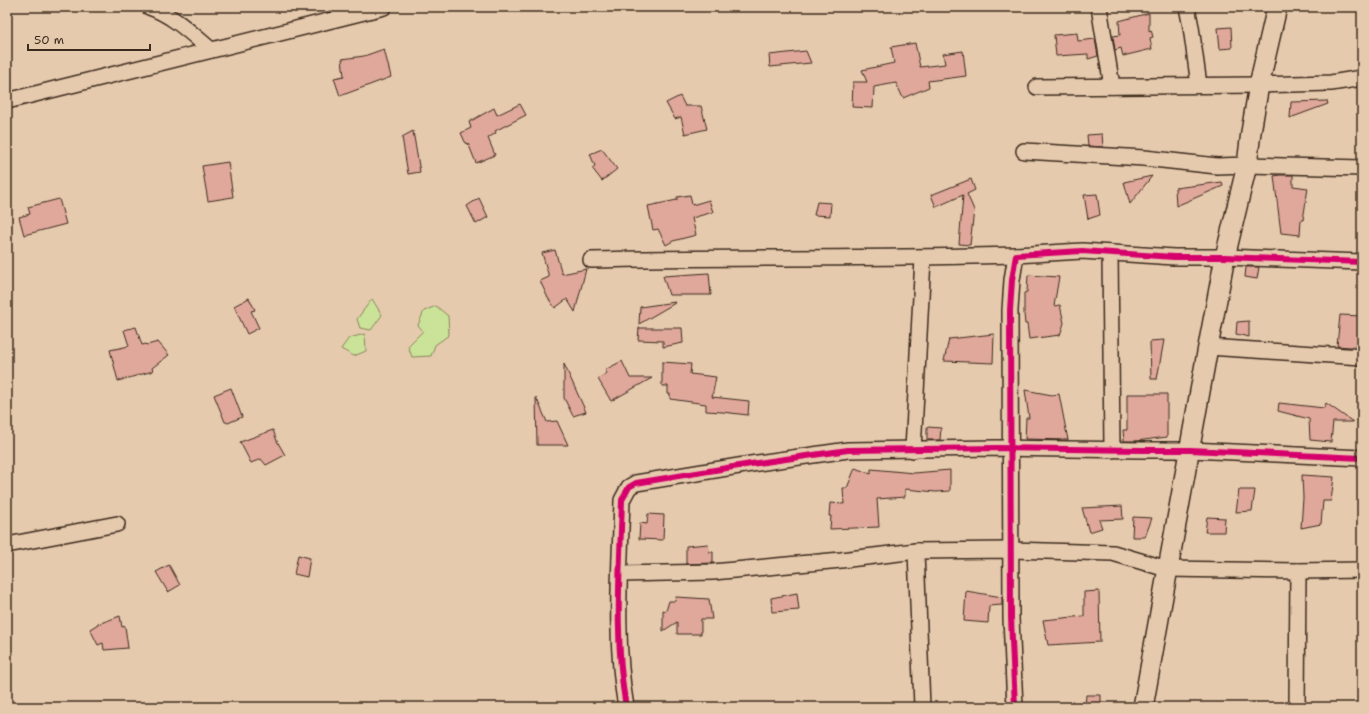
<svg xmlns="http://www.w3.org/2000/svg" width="1369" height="714" viewBox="0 0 1369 714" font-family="'Shantell Sans',sans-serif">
<rect width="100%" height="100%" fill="#e6caad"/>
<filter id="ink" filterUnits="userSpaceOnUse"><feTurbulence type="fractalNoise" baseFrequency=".025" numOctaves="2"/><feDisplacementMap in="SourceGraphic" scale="8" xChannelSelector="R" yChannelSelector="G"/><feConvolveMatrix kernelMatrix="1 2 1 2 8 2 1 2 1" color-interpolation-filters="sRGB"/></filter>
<g filter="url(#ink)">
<!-- green -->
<g fill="#cbe398" stroke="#83865b">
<path d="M372,299L382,315L371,330L360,328L357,319Z"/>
<path d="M436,306L448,316L449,335L435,345L431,356L412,357L408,346L423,331L418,325L424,311Z"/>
<path d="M365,334L366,351L354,356L341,349L349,338Z"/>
</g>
<!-- building -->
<g fill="#e0a79b" stroke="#3b2a1e">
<path d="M1149,13V31L1151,30L1153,37L1150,38L1152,49L1123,56L1121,48L1115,50L1113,36L1120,35L1119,21Z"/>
<path d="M1231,27L1232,48L1220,49L1218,28Z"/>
<path d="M1077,33L1078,41L1095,39L1098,56L1088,59V54L1056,56L1054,35Z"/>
<path d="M915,43L920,67L945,64L943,54L963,51L966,76L928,81L929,87L903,98L896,83L874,87L873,108L852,107L853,82H867L862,70L894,63L891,47Z"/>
<path d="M384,49L391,77L340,96L334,78L344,76L342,59L364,56Z"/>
<path d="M806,51L811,63L770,67L769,55Z"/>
<path d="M680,96L685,106H701L707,129L685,134L681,117L675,119L666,103Z"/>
<path d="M1327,101L1328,104L1290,118L1291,102Z"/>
<path d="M520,104L526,115L495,131L496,133L488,138L495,155L476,163L468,143L466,144L461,133L471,128L469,122L494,108L497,115Z"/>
<path d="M413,131L420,172L408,174L402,137Z"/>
<path d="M1102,134L1103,147L1088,146L1087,135Z"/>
<path d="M602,149L617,169L602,181L592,168L595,166L590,154Z"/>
<path d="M228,162L233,197L208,201L202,166Z"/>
<path d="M1280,175H1293V186L1308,188L1303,220H1301L1300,235L1281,233L1274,176Z"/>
<path d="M1152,176L1130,204L1124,182Z"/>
<path d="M971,179L975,190L967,194L974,210L970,245L959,244L963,195L936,207L931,195Z"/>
<path d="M1222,182L1223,186L1176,206L1175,188Z"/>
<path d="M1097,194L1100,215L1088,219L1084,195Z"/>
<path d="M690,195L692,205L709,200L713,212L692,218L696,235L673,241L666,245L658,229L653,230L648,206L677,200V197Z"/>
<path d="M479,198L488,217L476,224L467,206Z"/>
<path d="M59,199L66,224L24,235L19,217L30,214L28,207Z"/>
<path d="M817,202L831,203L830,216L814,215Z"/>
<path d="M555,250L562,274L586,269L575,312L567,299L555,308L548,298L540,281L549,277L542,253Z"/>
<path d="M1246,267H1259L1257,279L1245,277Z"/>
<path d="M709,273L711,295H669L663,276Z"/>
<path d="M1028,275L1059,277L1054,306L1060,305L1064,323L1060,335L1029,339L1027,324H1025L1024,314V293L1027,292Z"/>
<path d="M249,298L255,310L251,311L259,328L247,334L234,306Z"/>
<path d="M675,302V303L639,324L640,307Z"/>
<path d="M1340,315L1362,316V334L1360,333L1358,345L1350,347L1337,346Z"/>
<path d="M1249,321V337L1236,334L1237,322Z"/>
<path d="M136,327L142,345L146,344L147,345L158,342L169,355L152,368L153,371L118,381L110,350L129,346L124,330Z"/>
<path d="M639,328H682L683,343L663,347V341L638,340Z"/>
<path d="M994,334L993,363L944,361L949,339Z"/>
<path d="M1164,340L1157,379H1151L1150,341Z"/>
<path d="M622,361L630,378H652L611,401L598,379L607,373L605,370Z"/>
<path d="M662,362L691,364L690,374L716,377L712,397L749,401L748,415L722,412L706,411V404L670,399V394H668V386H662Z"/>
<path d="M564,364L586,412L573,416L564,398Z"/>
<path d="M231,388L242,417L228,423L226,422H225L214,395Z"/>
<path d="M1025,390L1052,395L1059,394L1068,440L1025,439L1026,418H1029Z"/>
<path d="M1127,394H1167V437L1136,441H1124L1123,430H1127Z"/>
<path d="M536,397L547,422L557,421L568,445H537Z"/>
<path d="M1279,403L1324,408L1326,403L1353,422H1333L1331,442L1310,440L1309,419L1278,411Z"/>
<path d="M927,427L941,428L940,440H927Z"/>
<path d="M273,430L277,441L285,455L266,465L261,459L251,463L240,442Z"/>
<path d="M855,468L871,474V469L914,473L950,470V491L936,492L905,489V497L877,499L879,527L830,529L831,516H829L830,503L844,504L843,488H847Z"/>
<path d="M1302,475L1334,477L1331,501H1323L1321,524L1301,528L1303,498Z"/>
<path d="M1239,490H1255L1252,511L1236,512Z"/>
<path d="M1122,506L1123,519L1099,520L1102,528L1089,532L1082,508Z"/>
<path d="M648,514L664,515L663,540L639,539L640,523L647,524Z"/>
<path d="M1133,517L1152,518L1145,537H1132Z"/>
<path d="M1207,517L1225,518L1224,532H1205Z"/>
<path d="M708,544L709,552H713V563L686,564V546Z"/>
<path d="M298,555L310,558L307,577L294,574Z"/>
<path d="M169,565L180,585L168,592L156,572Z"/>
<path d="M966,591L1002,597V605L989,606L988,623L964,621Z"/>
<path d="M1099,591L1100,642L1048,645L1043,620L1084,616V592Z"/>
<path d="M797,593L799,610L772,612L771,598Z"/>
<path d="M676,597L709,599L712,619H701V634H677V622L663,631V610L666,611L669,601H675Z"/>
<path d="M120,616L122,627L125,626L128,648L104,650L103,643L98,645L90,629L98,624Z"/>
<path d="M1086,695H1101V707H1085Z"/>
</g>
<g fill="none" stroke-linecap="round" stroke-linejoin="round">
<!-- minor casing -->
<g stroke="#3b2a1e" stroke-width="18">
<g id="minor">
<path d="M149,7C173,15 192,34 211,50"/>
<path d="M1099,7L1112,86"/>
<path d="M1187,7L1191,27L1199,85"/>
<path d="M1037,87L1259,85L1331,83L1362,78"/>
<path d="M7,101L384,7"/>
<path d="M1024,151L1144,158L1217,166L1247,165L1362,168"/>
<path d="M1110,253L1112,450"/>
<path d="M591,260C732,257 874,259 1016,255"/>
<path d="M1208,347L1362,357"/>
<path d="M913,450L923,258"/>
<path d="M7,545L117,524"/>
<path d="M916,551L922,707"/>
<path d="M620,574L713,572L841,560L916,551L1011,550L1113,553L1167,569L1298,571L1362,570"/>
<path d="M626,707C614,639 620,569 622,500L629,487L636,483L751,464L848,450L997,448L1142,450H1190L1362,458"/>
<path d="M1015,707L1011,618L1010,310L1012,280L1016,255L1082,251L1174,257H1225L1362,262"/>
<path d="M1297,707L1298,571"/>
</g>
</g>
<!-- tertiary casing -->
<g stroke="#3b2a1e" stroke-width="22">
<path id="tertiary" d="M1143,707L1208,347L1225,257L1247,165L1251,132L1259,85L1277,7"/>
</g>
<!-- minor -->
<use href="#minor" stroke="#e6caad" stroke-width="15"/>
<!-- tertiary -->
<use href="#tertiary" stroke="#e6caad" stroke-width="19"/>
<!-- cycleway casing -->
<g stroke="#e6caad" stroke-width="8">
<g id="cycleway">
<path d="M626,707C614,639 620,569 622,500L629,487L636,483L751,464L848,450L997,448L1142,450H1190L1362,458"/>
<path d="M1015,707L1011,618L1010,310L1012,280L1016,255L1082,251L1174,257H1225L1362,262"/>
</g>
</g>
<!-- cycleway -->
<use href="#cycleway" stroke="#d6006c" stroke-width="6"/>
</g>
</g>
<!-- margin -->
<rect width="1369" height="714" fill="none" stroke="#e6caad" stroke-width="24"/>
<rect x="12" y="12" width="1345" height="690" fill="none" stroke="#3b2a1e" stroke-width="1.5" filter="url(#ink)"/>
<!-- scale -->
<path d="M28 44v6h122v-6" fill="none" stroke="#3b2a1e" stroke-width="2"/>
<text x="34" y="44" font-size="12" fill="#3b2a1e" stroke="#e6caad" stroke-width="3" paint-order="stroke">50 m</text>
</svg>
